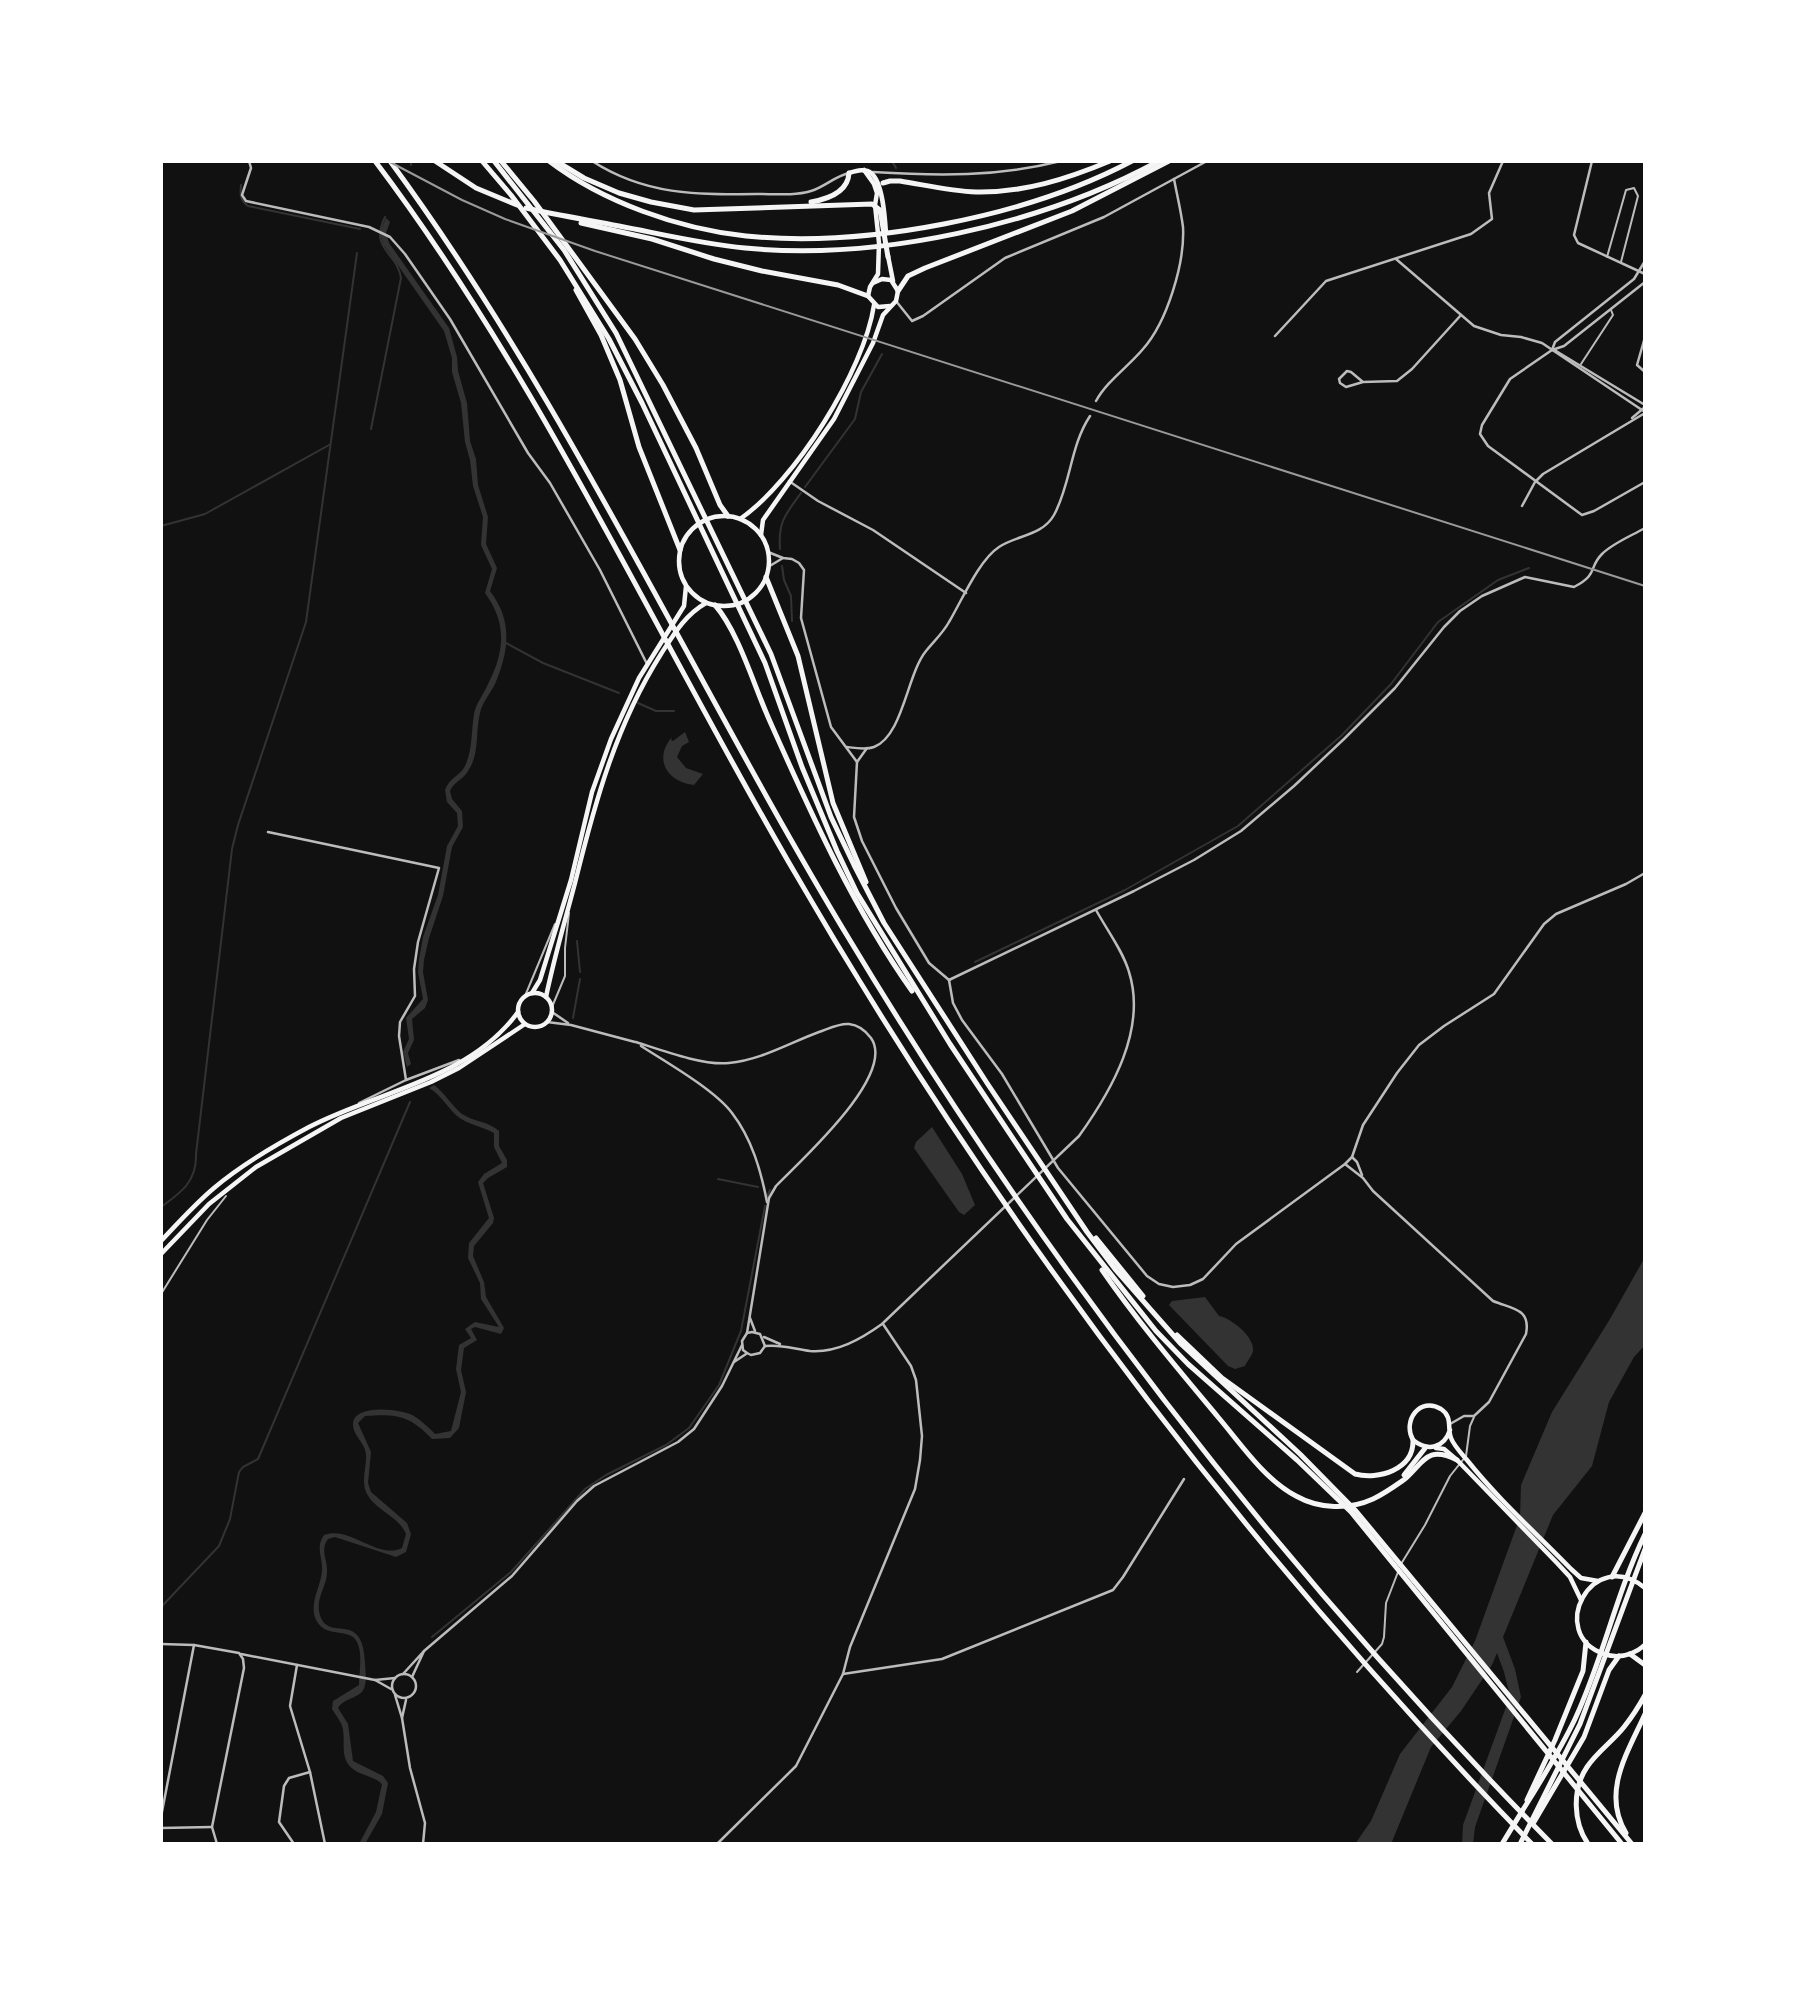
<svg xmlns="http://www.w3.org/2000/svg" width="1806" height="2005" viewBox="0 0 1806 2005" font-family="'Source Sans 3',sans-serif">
<rect width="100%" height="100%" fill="#111"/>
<!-- water -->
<g fill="#333">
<path d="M386,218L390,222L386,233L389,243L449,328L457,357L458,371L467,403L470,441L476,459L478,485L488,517L486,544L497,568L490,591C513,621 509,651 495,684C490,694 482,703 480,713C475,733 480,754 468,771C463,780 454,781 450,791L452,799L462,811L463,827L452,847L443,896L429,938L424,960L423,972L428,1000L425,1008L412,1019L414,1040L408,1053L411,1064L407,1067L403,1052L409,1039L406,1018L423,999L418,972L419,959L423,937L438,895L447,846L458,826L457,813L447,802L445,790C449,778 460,776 465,766C473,749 471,732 474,714C476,703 484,694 488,684C505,651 507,623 485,593L492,569L481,545L483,517L473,486L470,460L465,442L461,403L452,372V358L444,331L383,244L380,232Z"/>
<path d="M685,732L689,742L682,746L677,757L686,768L703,774L694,785C667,782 653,759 672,737L671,740L673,741Z"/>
<path d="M434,1085C445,1093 451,1105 462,1114C474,1122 488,1121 499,1131V1146L507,1160V1167L488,1178L483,1183L494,1218L493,1223L474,1246L473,1256L484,1282L486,1297L504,1328L501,1334L475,1327L471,1329L477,1340L464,1348L461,1370L466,1392L459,1428L450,1438L432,1439C409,1415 397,1414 365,1416L358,1423L371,1452L368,1483L371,1492L407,1523L411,1534L406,1552L396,1557L335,1537L328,1539C320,1550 327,1558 327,1570C328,1587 313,1599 321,1618C331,1641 363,1610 365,1663C365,1669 367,1678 365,1685C363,1699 344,1697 338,1708L348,1724L353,1761L383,1776L388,1783L382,1814L365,1844H359L376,1812L382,1784C373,1775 355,1775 348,1764C341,1753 345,1741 343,1730C342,1722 336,1716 332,1709L333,1701L359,1685C359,1673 363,1654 357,1642C352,1630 332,1635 323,1628C303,1612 321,1588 322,1571C323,1557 315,1548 324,1535C350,1525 377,1560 402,1548L406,1534C399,1516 374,1510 366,1492C361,1479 367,1467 366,1454C365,1443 353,1435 353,1425C352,1403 403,1409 414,1416C422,1421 429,1428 435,1434L451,1431L461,1392L456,1369L459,1345L471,1338L465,1329L475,1322L499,1327L481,1299L480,1283L468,1258L469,1243L489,1218L478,1182L484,1174L502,1163L494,1147V1133C482,1126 468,1125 457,1116C447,1107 441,1095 429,1088Z"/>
<path d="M932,1127L962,1174L975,1205L964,1215L959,1212L914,1148L916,1142Z"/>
<path d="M1645,1257V1345L1634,1357L1609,1402L1592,1466L1553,1515L1503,1637L1515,1669L1521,1697L1475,1827L1473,1844H1462L1463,1825L1510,1696L1504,1672L1497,1653L1492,1665L1461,1711L1431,1747L1391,1844H1355L1371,1821L1400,1754L1452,1687L1475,1641L1520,1517L1521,1485L1552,1412L1610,1319Z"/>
<path d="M1205,1297L1219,1316C1231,1318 1255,1337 1253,1351C1252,1356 1247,1361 1245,1366L1235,1369L1228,1366L1169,1305L1172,1301Z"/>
</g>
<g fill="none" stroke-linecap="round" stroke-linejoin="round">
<!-- stream -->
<g stroke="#333" stroke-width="2">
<path d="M411,161V165"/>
<path d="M892,161L896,168"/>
<path d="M241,185C240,195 240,200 248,206L360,229"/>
<path d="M371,429L401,278C397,251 369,250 385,217"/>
<path d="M805,487L855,419L861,392L882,354"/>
<path d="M161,526L205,514L329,445"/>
<path d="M780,549C778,522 785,515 801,493"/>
<path d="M782,566L784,580L791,596L792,621"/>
<path d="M504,642L543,663L619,693"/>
<path d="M638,703L656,711H674"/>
<path d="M577,941L580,972"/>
<path d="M975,962L1125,890L1238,826L1342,735L1391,684L1438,622L1498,580L1529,568"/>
<path d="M573,1018L580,979"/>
<path d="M718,1179L758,1187"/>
<path d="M767,1197L770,1190"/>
<path d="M161,1207C182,1192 197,1181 196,1154L232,849L238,825L306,622L357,253"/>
<path d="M161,1610L163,1605L219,1546L230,1519L239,1472L243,1467L258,1459L410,1102"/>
<path d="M432,1637L511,1572L585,1489L606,1475L666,1445L689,1428L719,1385L741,1331L765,1206"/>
</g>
<!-- service -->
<g stroke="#bcbcbc" stroke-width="2">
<path d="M1607,257L1626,190L1634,188L1638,196L1621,262"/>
<path d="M1581,364L1613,315L1611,310"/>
<path d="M525,996L555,924"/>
<path d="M552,1007L565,976V948L569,913"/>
<path d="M161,1294L207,1220L226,1196"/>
<path d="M1401,1564L1425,1525L1450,1476L1466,1456L1470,1426L1474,1417"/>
<path d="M1357,1672L1382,1644L1384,1637L1386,1603L1398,1572"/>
</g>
<!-- minor -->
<g stroke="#bcbcbc" stroke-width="2.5">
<path d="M249,161L251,168L242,195L246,201L369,227L390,237L405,254L450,319L528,453L550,483L600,570L647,664"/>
<path d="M592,161C645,195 696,195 757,194C775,194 794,196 811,191C825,187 835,176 849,173"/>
<path d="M1592,161L1574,235L1578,243L1645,274"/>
<path d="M873,172C938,176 997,177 1061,161"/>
<path d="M1396,259L1474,326L1501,335L1521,337L1542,343L1645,412"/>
<path d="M1645,282L1564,346L1552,350L1510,379L1482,425L1480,434L1488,446L1582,515L1594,511L1645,482"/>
<path d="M896,301L912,321L923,316L1005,258L1104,217L1207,161"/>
<path d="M1275,336L1326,281L1471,234L1492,219L1489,193L1503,161"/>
<path d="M1645,337L1637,365L1645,372"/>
<path d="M1552,350L1555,342L1634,279L1645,261"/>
<path d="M1556,351L1645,405"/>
<path d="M1363,382L1351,372L1347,371L1339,379L1340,383L1346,387L1363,382L1397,381L1412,369L1461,315"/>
<path d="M1096,401C1107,381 1128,367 1143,349C1167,322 1185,263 1183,227C1181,211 1177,195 1174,179"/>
<path d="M1632,418L1645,407"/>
<path d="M789,481L818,501L873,530L966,593"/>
<path d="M1522,506L1535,482L1543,474L1645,413"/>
<path d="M768,552L783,558L792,559L799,563L804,570L801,618L831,727L857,762L854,817L862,841L896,908L929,963L949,980"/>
<path d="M768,567L783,558"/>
<path d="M847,747C855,748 866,750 874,747C903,736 907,674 926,651C934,641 943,633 949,622C962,600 979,560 999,547C1017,535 1042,536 1054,515C1071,484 1070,446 1090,416"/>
<path d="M857,762L867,748"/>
<path d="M268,832L439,868L418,942L414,969L415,996L400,1022L399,1036L406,1080"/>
<path d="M949,980L953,1003L962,1020L1002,1074L1058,1168L1147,1276L1159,1284L1173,1287L1190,1285L1203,1279L1236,1244L1345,1164L1352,1157L1363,1125L1397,1073L1419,1045L1444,1026L1494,994L1544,924L1556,914L1626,884L1645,873"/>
<path d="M949,980L1134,891L1194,860L1241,831L1294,786L1344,739L1395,688L1444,627L1460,611L1482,596L1525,577L1574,587C1599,574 1588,568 1602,554C1613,543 1631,536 1645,528"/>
<path d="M552,1012L568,1023"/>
<path d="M547,1022L571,1025L635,1042"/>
<path d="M636,1042C661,1050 704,1066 729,1063C761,1060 789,1043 819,1032C828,1029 839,1023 849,1024C859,1025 865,1030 871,1038C897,1075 800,1161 776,1186L769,1198L747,1333L742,1341L743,1350L747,1353"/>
<path d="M641,1046C666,1062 715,1090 732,1113C752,1139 761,1171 767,1202"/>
<path d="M359,1103L406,1080L459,1060"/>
<path d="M1352,1157L1357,1162L1362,1175"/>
<path d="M1345,1164L1363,1178L1373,1191L1493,1301C1512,1309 1531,1308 1526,1334L1489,1402L1474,1416H1464L1450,1424"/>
<path d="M750,1318L755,1331"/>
<path d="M747,1333L752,1332L760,1334L765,1346"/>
<path d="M764,1337L780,1344"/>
<path d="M765,1346C781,1344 794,1349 810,1351C837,1353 861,1339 882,1324L1079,1136C1112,1090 1147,1029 1129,972C1123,951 1107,930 1096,910"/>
<path d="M747,1353L751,1355L760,1353L765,1346"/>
<path d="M734,1362L746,1354"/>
<path d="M161,1644L194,1645L239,1653L243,1659L244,1668L212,1827L217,1844"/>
<path d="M424,1651L512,1576L577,1501L594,1486L678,1442L694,1429L722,1386L742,1345"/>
<path d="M241,1654L375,1680"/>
<path d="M297,1665L290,1706L310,1772L325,1844"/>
<circle cx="404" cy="1686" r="12"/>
<path d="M403,1674L424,1651L412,1677"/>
<path d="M843,1674L942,1659L1113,1590L1123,1577L1184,1479"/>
<path d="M391,1689L375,1680L395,1678"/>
<path d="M395,1695L402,1718L406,1700"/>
<path d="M402,1718L410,1768L425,1823L423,1844"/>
<path d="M161,1817L194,1645"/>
<path d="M161,1828L212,1827"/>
<path d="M294,1844L279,1822L284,1786L289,1778L310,1772"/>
<path d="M717,1844L796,1766L843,1674L850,1647L915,1489L920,1460L922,1436L916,1380L911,1366L883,1324"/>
</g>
<!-- secondary -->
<g stroke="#f5f5f5" stroke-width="4.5">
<path d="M864,170L874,184L877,193L875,205L879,243L878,274L870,287L868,296L878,307L890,306"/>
<path d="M849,173C856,171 865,168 871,173C883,182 885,219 886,233"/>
<path d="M888,256L893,281"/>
<circle cx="724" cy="561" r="45"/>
<path d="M740,519C795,481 864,371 874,305"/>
<path d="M761,535L763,520L834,419L873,343L883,315L896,301L898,291L891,280L882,279L873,283"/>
<path d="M532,993L540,980L571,880L592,792L611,739L639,678L684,606L686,586"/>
<circle cx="535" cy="1010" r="17"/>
<path d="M546,997C554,958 565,921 575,883C595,802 616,725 661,654C674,634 685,615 706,603"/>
<path d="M161,1241C178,1223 195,1204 214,1188C242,1164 277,1144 309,1127C378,1091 470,1079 518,1012"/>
<path d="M161,1254L209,1204L256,1167L341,1118L431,1082L459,1068L525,1024"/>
<path d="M1450,1430C1444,1448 1428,1452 1413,1440C1402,1421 1420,1396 1441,1409C1453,1417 1447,1428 1451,1438C1454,1446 1462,1454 1467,1460C1498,1499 1536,1533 1571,1569L1581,1578L1598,1581"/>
<path d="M1436,1448L1444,1449L1457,1460L1557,1563L1570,1577L1581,1600"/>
<path d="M1645,1588C1592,1545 1546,1634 1604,1654C1619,1659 1633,1655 1645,1645"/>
</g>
<!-- trunk -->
<g stroke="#f5f5f5" stroke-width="5">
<path d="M435,161L476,188L517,205"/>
<path d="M482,161L511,195L560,260L609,339L642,403L765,663L802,767L837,851L857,893L950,1044L1020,1149L1067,1219L1156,1331L1188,1364L1297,1460L1351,1512L1622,1844"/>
<path d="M494,161L564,250L616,333L771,654L831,817L854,865L884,923L987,1083L1087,1232L1115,1269L1181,1344L1300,1454L1356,1511L1632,1844"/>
<path d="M501,161L534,201L635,339L663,385L696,448L720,505L728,516"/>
<path d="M549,161C603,202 679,229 746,236C865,248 1026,217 1132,161"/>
<path d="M556,161L584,178L619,193L651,202L694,210L872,204L880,210L888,257"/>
<path d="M883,183L890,181H900C925,185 951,191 976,192C1023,193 1067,179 1110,161"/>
<path d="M811,202C828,199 848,192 849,173"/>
<path d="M526,208C557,215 588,220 619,226C661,234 702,244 745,248C878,261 1041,225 1159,161"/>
<path d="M581,223L652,239L714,259L762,271L838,285L868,296"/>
<path d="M576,290L601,335L620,380L639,447L680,550"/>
<path d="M898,291L908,276L925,268L1072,211L1169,161"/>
<path d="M766,577L798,656L833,803L866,882"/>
<path d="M715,605C740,634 755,690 772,726C813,818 854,909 912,991"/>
<path d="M1096,1238L1143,1296"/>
<path d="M1102,1270C1138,1322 1178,1369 1218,1417C1241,1444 1264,1479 1296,1496C1319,1509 1349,1510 1373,1499C1384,1494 1395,1486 1405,1479C1424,1462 1427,1445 1457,1460"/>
<path d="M1177,1335L1222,1378L1355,1474C1378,1480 1414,1470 1413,1440"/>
<path d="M1404,1475L1426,1447"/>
<path d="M1612,1577L1645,1513"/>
<path d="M1644,1646L1645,1647"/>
<path d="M1630,1654L1645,1665"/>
<path d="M1527,1800L1555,1740L1583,1671L1586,1642"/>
<path d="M1534,1822L1584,1737L1609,1670L1619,1656"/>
<path d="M1626,1833C1601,1792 1628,1752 1645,1714"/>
<path d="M1502,1844C1527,1802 1554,1763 1575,1719C1603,1659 1616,1594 1645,1534"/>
<path d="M1520,1844L1580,1724L1645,1549"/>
<path d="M1588,1844C1573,1822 1572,1789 1587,1767C1597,1752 1613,1741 1624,1727C1632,1717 1639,1706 1645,1695"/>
</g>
<!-- motorway -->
<g stroke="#f5f5f5" stroke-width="5">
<path d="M375,161C539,378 652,627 788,861C994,1218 1245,1549 1532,1844"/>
<path d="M390,161C570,406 694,683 851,942C1048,1269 1284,1572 1552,1844"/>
</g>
<!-- rail -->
<path stroke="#9a9a9a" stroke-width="2" d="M388,161L462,200L505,219L595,251L1645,586"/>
</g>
<!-- border -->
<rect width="1806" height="2005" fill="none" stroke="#ffffff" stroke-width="326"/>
</svg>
